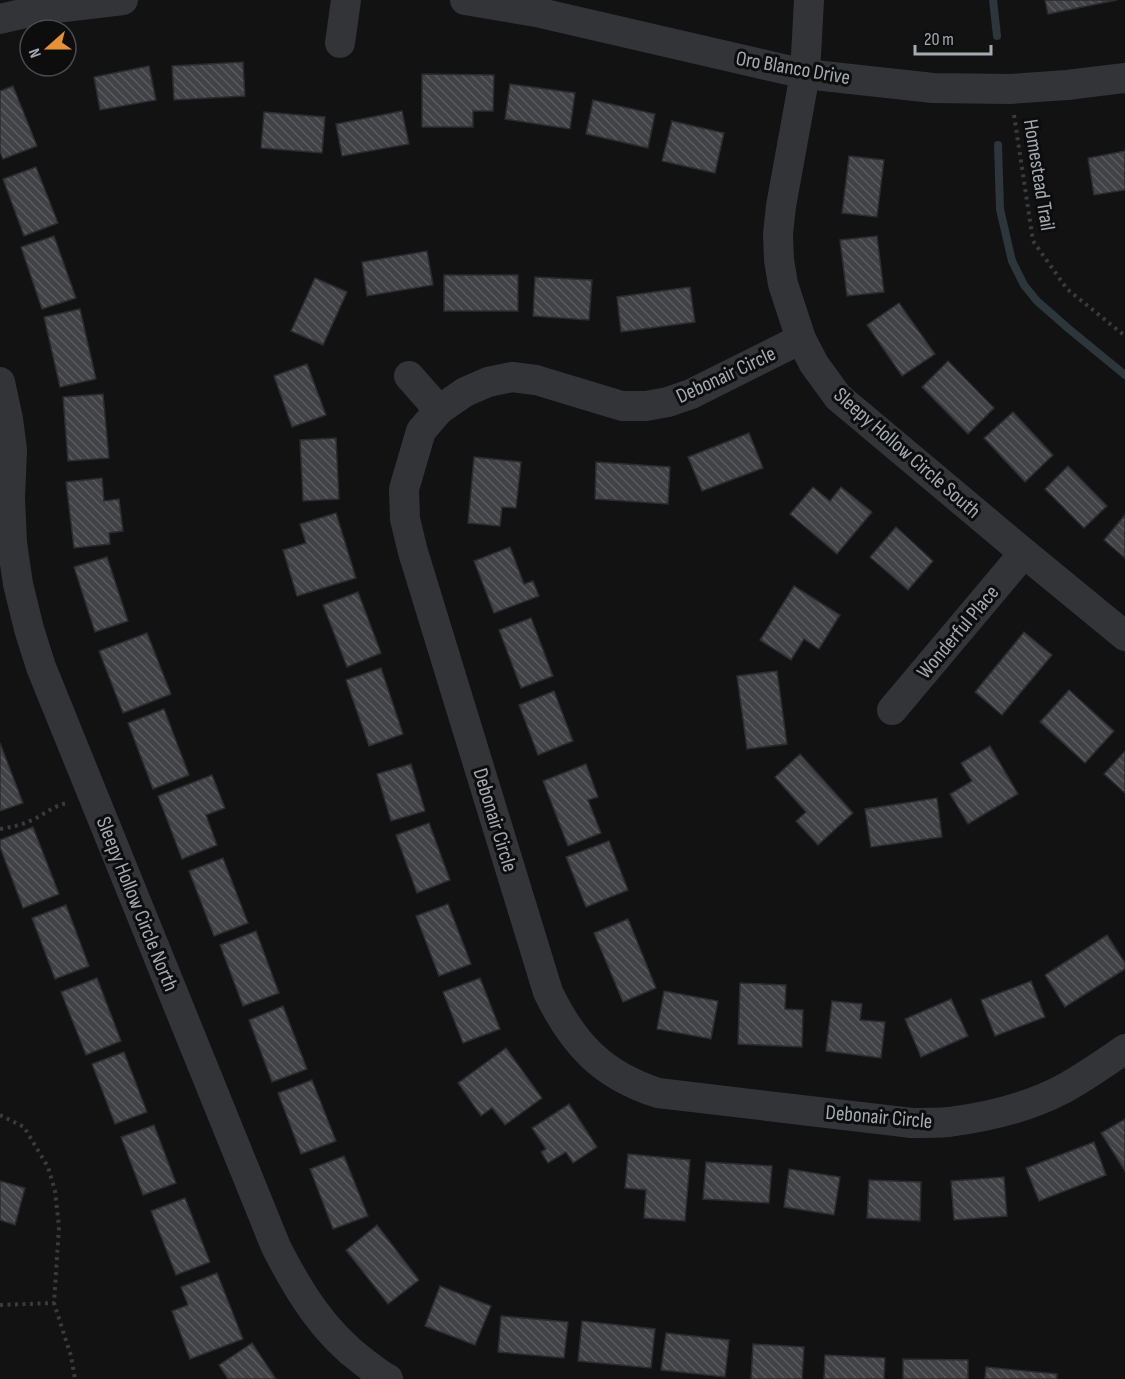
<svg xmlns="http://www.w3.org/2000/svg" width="1125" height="1379" viewBox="0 0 1125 1379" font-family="'Sofia Sans Condensed',sans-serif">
<defs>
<pattern id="building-back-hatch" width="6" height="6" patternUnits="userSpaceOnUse" patternTransform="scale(1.5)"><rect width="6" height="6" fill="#414246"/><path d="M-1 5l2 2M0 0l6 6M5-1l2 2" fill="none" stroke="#595b5e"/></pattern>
</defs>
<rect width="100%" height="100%" fill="#121213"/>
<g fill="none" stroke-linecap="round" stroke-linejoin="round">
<!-- stream -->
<g stroke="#2c363b" stroke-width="8">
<path d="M993,0L997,36"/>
<path d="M998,145L1000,209L1012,261L1024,285L1037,301L1069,329L1125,375"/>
</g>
</g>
<!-- building -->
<g fill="url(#building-back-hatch)" stroke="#2c2c2f" stroke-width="1.5">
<path d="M1045,0H1117L1048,14Z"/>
<path d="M243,62L245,96L174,100L172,66Z"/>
<path d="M149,66L156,100L100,110L94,77Z"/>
<path d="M422,74L494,75L493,111H473V127H422Z"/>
<path d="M510,84L575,93L570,129L505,119Z"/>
<path d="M13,86L37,146L3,159L0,152V91Z"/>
<path d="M593,100L655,114L648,148L586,134Z"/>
<path d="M402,111L409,144L342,156L336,124Z"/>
<path d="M264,112L325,117L322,153L261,148Z"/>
<path d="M672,121L724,133L715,173L662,161Z"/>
<path d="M1125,151V190L1094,195L1088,158Z"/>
<path d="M849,156L884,160L877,217L842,213Z"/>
<path d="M36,167L58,223L24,236L3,179Z"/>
<path d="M54,236L76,298L42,309L21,247Z"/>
<path d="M877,236L884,292L847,296L840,240Z"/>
<path d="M427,251L433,285L367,296L362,262Z"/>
<rect x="444" y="275" width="74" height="36"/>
<path d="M535,277L592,280L589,320L533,316Z"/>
<path d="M315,278L347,292L323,345L291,331Z"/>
<path d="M690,287L695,322L621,332L617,297Z"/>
<path d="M899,303L935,354L902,376L867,325Z"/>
<path d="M80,309L96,379L60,387L44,317Z"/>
<path d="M948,361L994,408L968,434L922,387Z"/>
<path d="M307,364L326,415L292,427L274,376Z"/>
<path d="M103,394L109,458L68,461L63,397Z"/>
<path d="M1013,412L1053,455L1025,482L984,438Z"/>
<path d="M749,433L763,468L702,491L688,457Z"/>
<path d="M336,438L339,499L303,501L300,440Z"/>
<path d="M474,457L521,462L516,508L502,507L500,526L468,523Z"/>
<path d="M596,462L670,467L668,504L595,499Z"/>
<path d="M1068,466L1107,506L1084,528L1045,489Z"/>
<path d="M102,478L104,501L119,499L123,531L109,533L110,544L74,548L66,482Z"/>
<path d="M813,487L830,501L841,487L872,512L837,554L790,514Z"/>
<path d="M336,513L356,578L297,596L283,550L306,543L300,524Z"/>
<path d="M1125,515V558L1104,540Z"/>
<path d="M896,527L933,561L908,590L870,557Z"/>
<path d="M510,547L524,584L533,581L539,596L494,613L474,561Z"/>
<path d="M107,557L128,621L95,632L74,567Z"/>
<path d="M794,586L840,615L819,649L804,639L791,660L760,640Z"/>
<path d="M358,592L381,653L347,667L323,605Z"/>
<path d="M531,618L553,676L521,688L499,630Z"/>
<path d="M1024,632L1052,655L1002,715L975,692Z"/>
<path d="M147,633L171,694L123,713L99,651Z"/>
<path d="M381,668L403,734L369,746L346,680Z"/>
<path d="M777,671L787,744L747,749L737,676Z"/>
<path d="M1069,690L1114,731L1085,763L1040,722Z"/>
<path d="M554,691L573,741L538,755L519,705Z"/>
<path d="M164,709L189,775L153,789L128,723Z"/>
<path d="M0,743L23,803L0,811Z"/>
<path d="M990,746L1018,794L968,824L950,794L972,781L961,763Z"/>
<path d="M1125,751V793L1104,774Z"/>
<path d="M800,754L853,813L818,845L796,821L806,812L775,777Z"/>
<path d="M411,764L425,811L391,821L377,774Z"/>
<path d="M586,764L598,797L588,800L601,833L568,846L543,781Z"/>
<path d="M212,775L225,808L206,815L217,845L182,859L158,796Z"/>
<path d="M937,798L942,837L871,847L865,809Z"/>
<path d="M429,823L450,880L417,893L396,835Z"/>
<path d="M33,827L59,894L23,908L0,847V840Z"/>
<path d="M609,841L628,890L586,907L566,857Z"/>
<path d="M223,858L248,923L214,936L189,871Z"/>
<path d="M448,904L471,964L439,976L416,916Z"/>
<path d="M66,905L89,966L55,979L32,918Z"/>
<path d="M628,919L656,988L623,1002L594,933Z"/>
<path d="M256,931L279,993L243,1006L220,945Z"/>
<path d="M1107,935L1125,963V969L1065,1007L1045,975Z"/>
<path d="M97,978L121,1041L86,1055L61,992Z"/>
<path d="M480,978L500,1029L463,1043L443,992Z"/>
<path d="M1031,981L1045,1017L995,1036L981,1000Z"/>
<path d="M740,983L786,985L785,1009L803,1010L802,1047L738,1044Z"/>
<path d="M664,991L718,1001L711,1039L657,1029Z"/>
<path d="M951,999L968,1036L921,1057L905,1019Z"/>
<path d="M832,1001L862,1004L860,1020L885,1022L881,1058L826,1051Z"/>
<path d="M283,1006L307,1069L272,1082L249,1020Z"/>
<path d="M506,1048L542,1098L505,1125L492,1108L481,1116L458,1083Z"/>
<path d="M124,1052L147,1112L115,1124L92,1064Z"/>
<path d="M312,1080L336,1141L301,1154L278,1093Z"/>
<path d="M569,1104L597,1147L573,1163L566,1152L548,1163L541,1152L546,1149L532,1128Z"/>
<path d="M1125,1119V1171L1101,1133Z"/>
<path d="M154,1125L176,1183L143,1195L121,1137Z"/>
<path d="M1094,1142L1106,1175L1039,1201L1026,1168Z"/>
<path d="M628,1154L690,1160L685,1221L644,1218L646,1190L625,1188Z"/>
<path d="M344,1156L368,1216L333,1229L310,1169Z"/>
<path d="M706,1162L772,1166L769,1203L703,1199Z"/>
<path d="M789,1169L840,1177L834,1215L784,1207Z"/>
<path d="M1004,1177L1007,1216L954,1220L951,1181Z"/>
<path d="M869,1180L921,1182L920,1221L867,1218Z"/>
<path d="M0,1181L25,1188L15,1225L0,1220Z"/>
<path d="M185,1198L210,1262L176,1275L151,1211Z"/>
<path d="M377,1225L419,1280L388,1304L346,1250Z"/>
<path d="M217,1273L243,1339L190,1359L172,1311L188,1305L181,1287Z"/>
<path d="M440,1286L491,1306L475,1345L425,1326Z"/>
<path d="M501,1316L568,1322L564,1358L498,1352Z"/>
<path d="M582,1321L655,1329L651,1368L578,1361Z"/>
<path d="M666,1333L729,1340L725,1377L661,1370Z"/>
<path d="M252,1343L276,1379H228L219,1365Z"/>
<path d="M753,1344L804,1347L802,1379H751Z"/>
<path d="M825,1355L885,1358L884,1379H824Z"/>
<path d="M903,1359L968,1360V1379H903Z"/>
<path d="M986,1367L1057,1374V1379H985Z"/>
</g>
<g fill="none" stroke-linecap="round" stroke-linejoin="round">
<!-- path -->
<g stroke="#393b3f" stroke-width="4" stroke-dasharray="3 4.5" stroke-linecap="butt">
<path d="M1014,115L1033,241L1067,289L1125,336"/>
<path d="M0,829C12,827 22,825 32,820C45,814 53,806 67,803"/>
<path d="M0,1115L24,1127L48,1167L55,1191L59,1227L54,1303L71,1356L75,1379"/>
<path d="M0,1305L54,1303"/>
</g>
<!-- minor -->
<g stroke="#333438" stroke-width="30">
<path d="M465,0L536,12L805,74L933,88L1010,89L1067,85L1125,78"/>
<path d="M809,0L805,74L781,206L778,234L779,260L783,284L801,339L814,364L838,397L1024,553L1125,636"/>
<path d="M0,19L39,10L123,0"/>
<path d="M340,43L346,0"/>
<path d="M801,339L691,394L668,402L646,406H622L536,380L512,377L488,382L465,392L439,410L421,431L404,489L405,519L413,552L548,992C573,1044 602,1075 658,1093L912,1123C924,1123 936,1123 949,1122C987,1117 1029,1107 1063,1089C1085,1077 1105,1063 1125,1049"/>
<path d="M409,376L439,410"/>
<path d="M0,382L8,419L12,450L10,498L12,543L18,584L29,629L41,667L276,1247C299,1292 324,1333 365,1363C373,1369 380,1375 388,1379"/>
<path d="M892,710L1024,553"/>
</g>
</g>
<g text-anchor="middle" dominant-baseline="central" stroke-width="6" stroke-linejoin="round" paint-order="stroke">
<!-- street labels -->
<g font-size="21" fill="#a4abb3" stroke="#0d0d0e">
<text transform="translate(793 68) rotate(10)">Oro Blanco Drive</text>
<text transform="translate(1039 175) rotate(81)">Homestead Trail</text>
<text transform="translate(726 375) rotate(-25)">Debonair Circle</text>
<text transform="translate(907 453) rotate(41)">Sleepy Hollow Circle South</text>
<text transform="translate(958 632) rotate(-50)">Wonderful Place</text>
<text transform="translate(495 820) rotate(73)">Debonair Circle</text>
<text transform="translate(137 904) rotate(68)">Sleepy Hollow Circle North</text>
<text transform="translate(879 1117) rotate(5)">Debonair Circle</text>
</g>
</g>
<!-- north arrow -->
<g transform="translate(48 48) rotate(249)"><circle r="28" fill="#0d0d0e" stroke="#494c50" stroke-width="1.5"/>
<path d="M0-4.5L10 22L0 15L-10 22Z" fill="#e59137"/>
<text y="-9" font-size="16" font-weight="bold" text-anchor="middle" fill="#a4abb3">N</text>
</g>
<!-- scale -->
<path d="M915 45v9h76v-9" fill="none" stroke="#a4abb3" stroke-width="3"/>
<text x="924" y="45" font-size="18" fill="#a4abb3" stroke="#0d0d0e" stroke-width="4.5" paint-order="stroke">20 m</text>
</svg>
